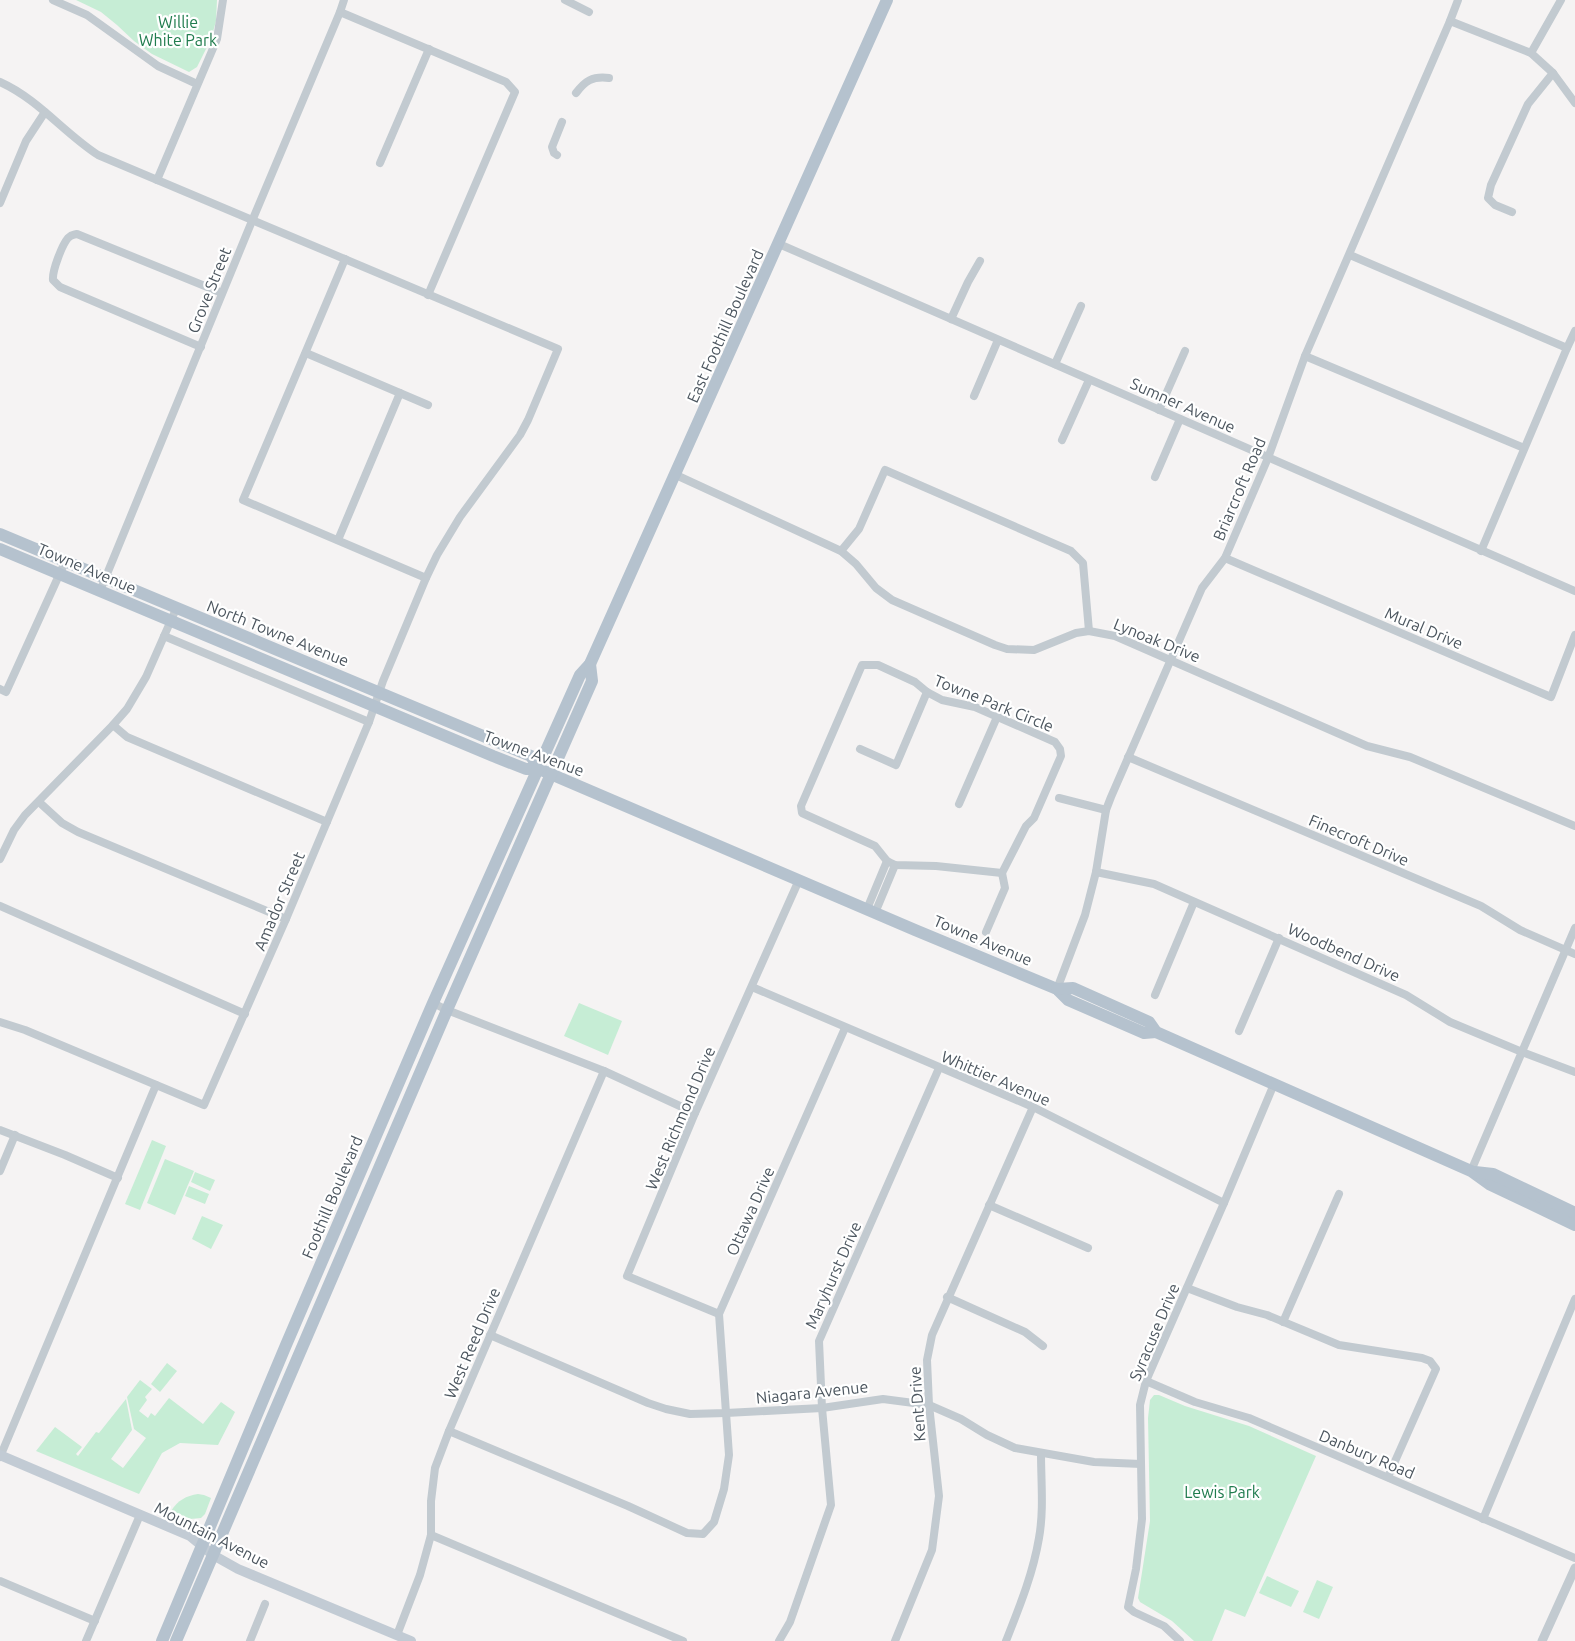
<svg xmlns="http://www.w3.org/2000/svg" width="1575" height="1641" viewBox="0 0 1575 1641" font-family="Ubuntu,sans-serif">
<rect width="100%" height="100%" fill="#f5f3f3"/>
<!-- green -->
<g fill="#c6edd5">
<path d="M76,0H217L216,21L211,39L197,67L189,72L152,54L134,41L117,25L101,12Z"/>
<path d="M579,1003L622,1021L608,1055L564,1036Z"/>
<path d="M152,1140L166,1146L140,1210L125,1204Z"/>
<path d="M165,1159L194,1171L175,1215L147,1203Z"/>
<path d="M195,1172L215,1180L210,1191L191,1182Z"/>
<path d="M189,1186L209,1194L205,1204L185,1196Z"/>
<path d="M202,1216L223,1225L211,1249L192,1239Z"/>
<path d="M167,1363L177,1371L160,1392L151,1384Z"/>
<path d="M140,1380L152,1389L145,1397L147,1400L139,1411L148,1418L151,1413L155,1416L169,1398L203,1424L221,1402L235,1412L218,1445L180,1443L162,1453L139,1494L36,1451L55,1427L82,1447L76,1454L78,1456L96,1432L99,1433L126,1399L132,1430L111,1459L123,1468L146,1438L134,1429L127,1397Z"/>
<path d="M1154,1395H1159L1185,1406L1249,1426L1316,1456L1245,1617L1225,1609L1212,1641H1194L1172,1621L1140,1602L1138,1598L1150,1521L1148,1418L1150,1400Z"/>
<path d="M198,1494L204,1495L211,1498L205,1514L201,1518L190,1519L171,1511C178,1500 186,1496 198,1494Z"/>
<path d="M1267,1576L1299,1591L1291,1607L1259,1593Z"/>
<path d="M1317,1580L1333,1587L1319,1619L1303,1612Z"/>
</g>
<g fill="none" stroke-linecap="round" stroke-linejoin="round">
<!-- minor -->
<g stroke="#c2cad0" stroke-width="8">
<path d="M53,0L87,15L158,66L197,84"/>
<path d="M565,0L589,12"/>
<path d="M340,12L506,82L515,92L428,295"/>
<path d="M1450,21L1531,53L1553,73L1575,103"/>
<path d="M1531,53L1561,0"/>
<path d="M0,82C38,99 64,133 98,155L558,349L528,420L520,435L460,517L437,555L426,578L383,681L369,722L286,919L204,1105L25,1030L0,1022"/>
<path d="M576,93C585,81 592,76 609,78"/>
<path d="M557,155L554,153L552,147L562,122"/>
<path d="M380,163L429,49"/>
<path d="M157,180L217,39L223,0"/>
<path d="M0,203L26,141L45,112"/>
<path d="M1512,212L1495,205L1488,198L1491,185L1528,104L1553,73"/>
<path d="M779,244L1575,591"/>
<path d="M1350,255L1567,348"/>
<path d="M345,259L243,500L426,578"/>
<path d="M951,319L968,282L980,261"/>
<path d="M201,347L60,287L53,280C52,271 62,245 68,238C72,234 73,235 77,234L222,293"/>
<path d="M306,353L428,405"/>
<path d="M1305,356L1524,448"/>
<path d="M1055,364L1081,306"/>
<path d="M974,396L998,340"/>
<path d="M1159,410L1185,351"/>
<path d="M1062,440L1089,380"/>
<path d="M676,475L841,551L856,564L876,588L892,600L995,645L1007,649L1034,650L1076,633L1089,631L1115,636L1367,746L1410,757L1575,826"/>
<path d="M1155,477L1180,419"/>
<path d="M338,540L400,393"/>
<path d="M841,551L859,529L885,470L1071,551L1083,563L1089,631"/>
<path d="M1481,551L1567,348L1575,331"/>
<path d="M1225,558L1551,697L1575,635"/>
<path d="M100,591L252,221L340,12L344,0"/>
<path d="M164,636L369,722"/>
<path d="M862,665H878L915,682L927,692L942,700L975,707L1055,742L1060,749L1061,756L1034,818L1026,826L1002,873L936,866L895,865L887,861L875,846L802,813L801,806Z"/>
<path d="M0,689L6,692L65,562"/>
<path d="M113,725L127,737L327,822"/>
<path d="M860,749L896,765L927,692"/>
<path d="M1128,757L1481,906L1520,930L1575,954"/>
<path d="M1059,798L1106,810"/>
<path d="M39,802L62,823L78,832L286,919"/>
<path d="M959,804L997,717"/>
<path d="M0,859L14,830L25,815L113,725L127,709L146,677L176,609"/>
<path d="M1096,872L1154,884L1406,995L1450,1022L1522,1052L1575,1072"/>
<path d="M0,906L245,1014"/>
<path d="M867,909L887,861"/>
<path d="M875,913L895,865"/>
<path d="M986,932L1005,888L1002,873"/>
<path d="M752,987L1033,1107L1224,1203"/>
<path d="M1057,989L1085,915L1096,872L1106,810L1111,797L1202,588L1225,558L1268,458L1305,356L1450,21L1458,0"/>
<path d="M1155,995L1194,902"/>
<path d="M433,1003L447,1010L604,1071L695,1113"/>
<path d="M1239,1031L1279,938"/>
<path d="M0,1130L65,1155L118,1178"/>
<path d="M0,1171L15,1135"/>
<path d="M1471,1171L1575,928"/>
<path d="M989,1205L1088,1248"/>
<path d="M1187,1288L1237,1307L1267,1315L1339,1345L1422,1358L1430,1361L1436,1369L1388,1477"/>
<path d="M947,1297L1025,1332L1043,1346"/>
<path d="M719,1314L627,1276L695,1113L799,880"/>
<path d="M1283,1322L1339,1194"/>
<path d="M490,1335L648,1403L666,1409L690,1414L726,1413L822,1408L883,1399L929,1405L961,1419L987,1435L1015,1448L1094,1462L1141,1464"/>
<path d="M1146,1381L1195,1402L1249,1418L1575,1558"/>
<path d="M449,1431L628,1506L687,1533L703,1534L714,1522L724,1489L729,1455L719,1314L845,1028"/>
<path d="M0,1457L156,1085"/>
<path d="M1483,1519L1575,1299"/>
<path d="M431,1535L683,1641"/>
<path d="M0,1581L95,1621"/>
<path d="M397,1635L420,1575L431,1535V1501L435,1468L449,1431L604,1071"/>
<path d="M86,1641L140,1515"/>
<path d="M250,1641L265,1604"/>
<path d="M779,1641L790,1622L831,1505L822,1408L819,1341L939,1068"/>
<path d="M895,1641L932,1550L939,1496L929,1405L927,1360L932,1335L1033,1107"/>
<path d="M1006,1641C1019,1608 1033,1574 1039,1538C1044,1510 1041,1482 1041,1453"/>
<path d="M1180,1641L1164,1626L1134,1612L1128,1607L1136,1569L1142,1519L1140,1405L1146,1381L1224,1203L1274,1084"/>
</g>
<!-- tertiary -->
<path stroke="#c2cad0" stroke-width="9" d="M1542,1641L1575,1568"/>
<!-- secondary -->
<path stroke="#c2cbd4" stroke-width="10" d="M0,1455L190,1536L213,1555L238,1569L411,1641"/>
<!-- primary -->
<g stroke="#b5c2ce" stroke-width="12">
<path d="M0,534L531,756L539,769"/>
<path d="M0,549L493,756L526,769H539L915,930L1057,989L1068,1000L1144,1033L1156,1032"/>
<path d="M1057,989L1073,988L1149,1022L1156,1032L1471,1171L1489,1184L1575,1225"/>
<path d="M1475,1172L1493,1174L1575,1213"/>
<path d="M162,1641L286,1345L433,1003L580,675L590,664C690,443 790,222 887,0"/>
<path d="M176,1641L447,1010L592,681L590,664"/>
</g>
</g>
<g text-anchor="middle" dominant-baseline="central" stroke-width="4.5" stroke-linejoin="round" paint-order="stroke">
<!-- park labels -->
<g font-size="16" fill="#207c4e" stroke="#fff">
<text x="178" y="22">Willie<tspan x="178" dy="18">White Park</tspan></text>
<text x="1222" y="1492">Lewis Park</text>
</g>
<!-- street labels -->
<g font-size="16" fill="#4c565f" stroke="#fff">
<text transform="translate(209 290) rotate(-68)">Grove Street</text>
<text transform="translate(725 326) rotate(-66)">East Foothill Boulevard</text>
<text transform="translate(1183 405) rotate(24)">Sumner Avenue</text>
<text transform="translate(1239 489) rotate(-67)">Briarcroft Road</text>
<text transform="translate(87 568) rotate(23)">Towne Avenue</text>
<text transform="translate(1424 628) rotate(23)">Mural Drive</text>
<text transform="translate(278 633) rotate(22)">North Towne Avenue</text>
<text transform="translate(1157 640) rotate(22)">Lynoak Drive</text>
<text transform="translate(994 703) rotate(22)">Towne Park Circle</text>
<text transform="translate(534 753) rotate(20)">Towne Avenue</text>
<text transform="translate(1359 840) rotate(23)">Finecroft Drive</text>
<text transform="translate(279 901) rotate(-67)">Amador Street</text>
<text transform="translate(983 940) rotate(23)">Towne Avenue</text>
<text transform="translate(1344 952) rotate(24)">Woodbend Drive</text>
<text transform="translate(996 1078) rotate(23)">Whittier Avenue</text>
<text transform="translate(680 1118) rotate(-67)">West Richmond Drive</text>
<text transform="translate(332 1197) rotate(-67)">Foothill Boulevard</text>
<text transform="translate(750 1211) rotate(-66)">Ottawa Drive</text>
<text transform="translate(833 1275) rotate(-66)">Maryhurst Drive</text>
<text transform="translate(1154 1332) rotate(-67)">Syracuse Drive</text>
<text transform="translate(472 1343) rotate(-67)">West Reed Drive</text>
<text transform="translate(812 1392) rotate(-6)">Niagara Avenue</text>
<text transform="translate(917 1404) rotate(-94)">Kent Drive</text>
<text transform="translate(1367 1454) rotate(23)">Danbury Road</text>
<text transform="translate(212 1535) rotate(27)">Mountain Avenue</text>
</g>
</g>
</svg>
